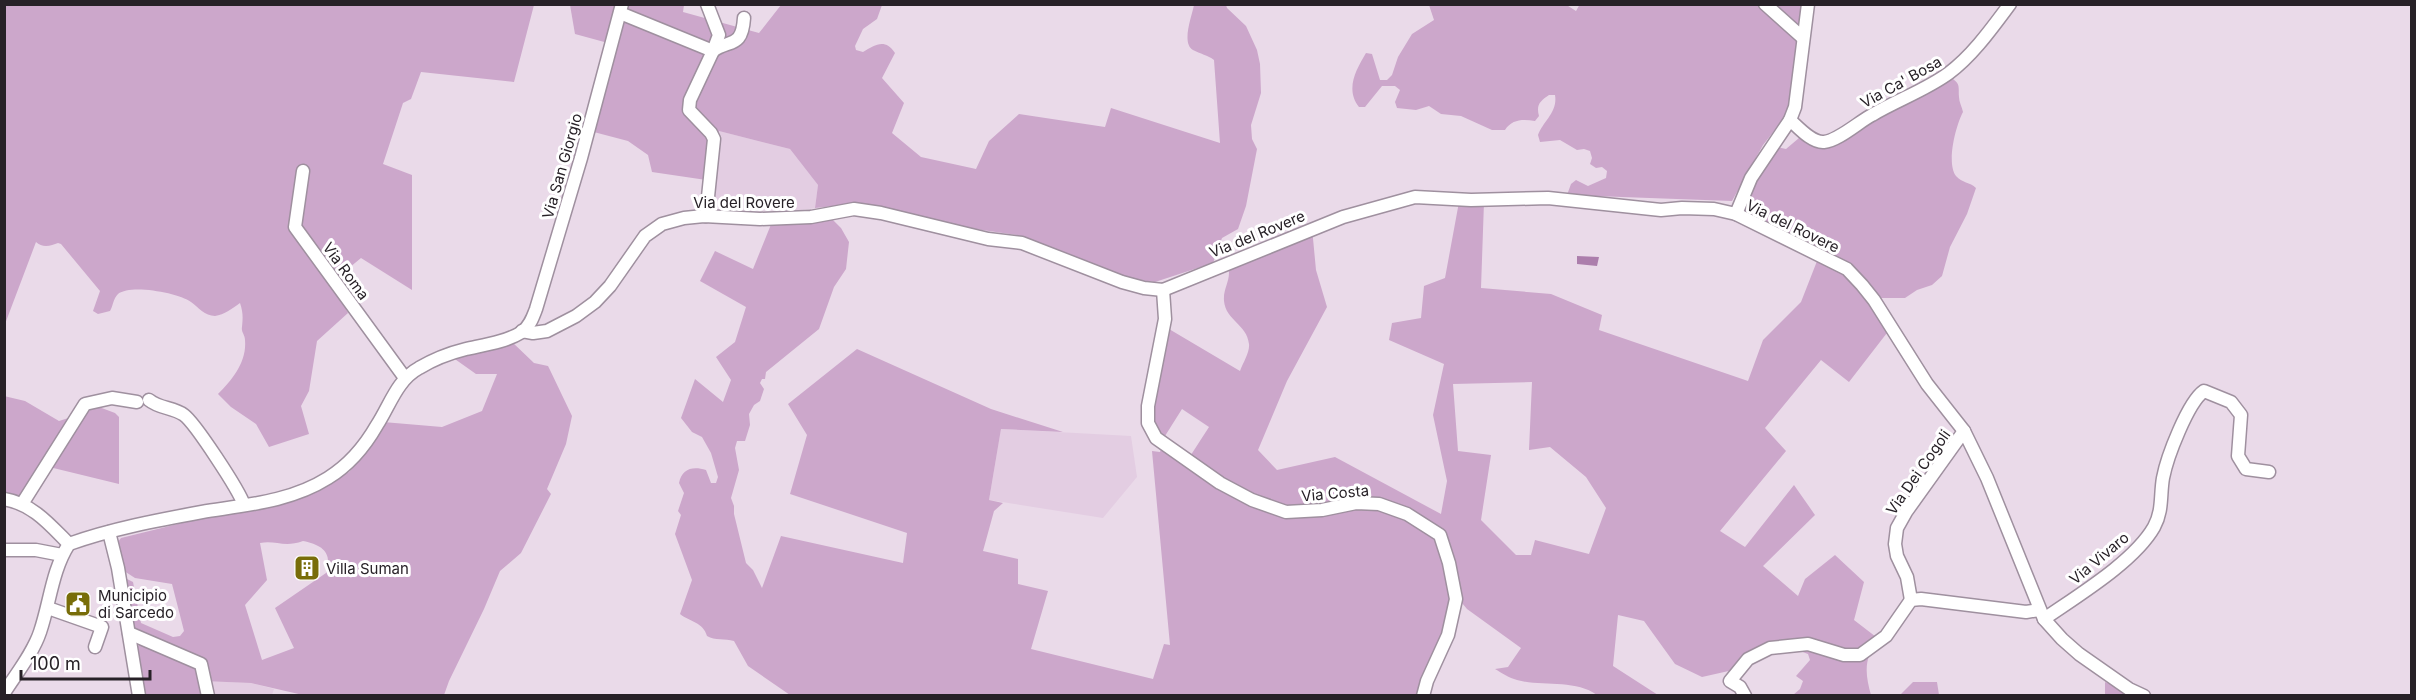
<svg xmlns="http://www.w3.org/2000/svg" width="2416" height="700" viewBox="0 0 2416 700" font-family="Inter,sans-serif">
<rect width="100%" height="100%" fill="#eadae9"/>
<!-- built -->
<g fill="#e3cde2">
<path d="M719,131L790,149L818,185L815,208L795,211L726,206L711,208Z"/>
<path d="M1001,429L1131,436L1137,477L1103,518L989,500Z"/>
<path d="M202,681L251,683L274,689L272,695H204Z"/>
</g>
<!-- green -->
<g fill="#cca7cb" fill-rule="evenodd">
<path d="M1565,4L1576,11L1580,4L1806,5L1796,42L1794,77L1788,113L1763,145L1732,201L1567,195L1571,184L1576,180L1588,186L1606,178L1607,171L1602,167L1596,168L1590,164L1592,158L1590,151L1584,149L1577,150L1560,140L1540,142L1538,135C1543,121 1558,112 1555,95H1549C1540,101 1536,105 1539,116L1535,121C1523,119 1512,119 1505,130H1492L1461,116L1441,114L1429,106L1416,110L1397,108L1395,102L1400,90L1395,86H1382L1365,107H1359C1345,89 1356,70 1366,53L1372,54L1380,80H1387L1392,75L1398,57L1412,34L1434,20L1429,5Z"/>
<path d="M5,5H534L514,82L421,72L411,99L403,103L383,164L412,175V290L361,258L332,282L348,313L317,341L309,391L301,406L309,434L269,447L256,424L231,407L218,394C232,380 247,362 245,340C245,335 241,332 242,327C243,317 243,312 240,303C233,308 224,315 215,316C205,316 198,307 191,302C178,293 131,284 118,294C113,299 113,306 110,311L98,314L93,311L100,291L61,244L58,243C51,246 42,248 36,242L5,324Z"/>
<path d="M570,5H619L608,43L575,34Z"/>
<path d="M627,5H684L683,12L759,33L781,5H882L877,19L863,29L855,46L856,50L863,52C875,45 885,38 895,53L882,78L904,103L892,133L921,157L976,169L989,141L1019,114L1105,127L1111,108L1220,143L1214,60C1208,55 1200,54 1193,50C1181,43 1192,16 1194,5H1226L1227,8L1246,26L1257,50L1260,64L1261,93L1251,125L1252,139L1257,149L1246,206L1238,229L1222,238L1213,263L1155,282L1130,279L1017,235L940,224L887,208L861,203L815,208L818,185L790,149L719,131L713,181L652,172L648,155L628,141L590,131Z"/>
<path d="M1953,79C1961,85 1958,88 1959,97C1959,102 1962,107 1963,112C1956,125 1946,163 1956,176C1962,183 1970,182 1976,188L1967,214L1950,247L1942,276L1932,285L1917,290L1905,298H1880C1852,254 1795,237 1749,216L1746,204L1772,146L1786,149L1799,138H1806L1822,146L1864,122Z"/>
<path d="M1459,202H1484L1481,288L1551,294L1602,315L1599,330L1748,381L1763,340L1801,302L1819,256L1852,278L1890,329L1849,382L1821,360L1765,428L1786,451L1720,531L1745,547L1794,485L1815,515L1763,566L1798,596L1805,579L1835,555L1864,582L1854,620L1880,640C1863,656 1865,674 1871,695H1793L1800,689L1803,681L1796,676L1810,660L1808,654L1781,644L1779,646L1764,644L1742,668L1702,677L1675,664L1644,621L1618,615L1613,666L1658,695H1597C1575,679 1542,687 1517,680C1509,678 1502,673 1495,669L1508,667L1521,648L1467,609L1457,597L1450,596L1448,623L1423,695H790L748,666L734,641C725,638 715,641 707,636C703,622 690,622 680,614L692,580L675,534L681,515L678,511L684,493L679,483C682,469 692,466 706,470L711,483H716L718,477L711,453L702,437L692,432L681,418L695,379L723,402L731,380L716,357L735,342L746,307L700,281L715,251L753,269L774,217L829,216L841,228L849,242L846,269L834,287L819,329L766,372L765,379H762L760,383L764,389L760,401L754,405L749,414L750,425L745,441H737L735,448L739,470L731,498L734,506V514L746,563L753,570L762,588L781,536L903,563L907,533L790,494L807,435L788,404L857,349L991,409L1063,432L1001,429L989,500L1003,503L994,511L983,551L1018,559V584L1048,591L1031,649L1153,679L1164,644L1170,645L1152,451L1160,452L1163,445L1187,461L1209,427L1182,409L1165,436L1156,428L1151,418L1169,329L1240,371C1243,363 1250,352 1249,344C1247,324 1226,321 1224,301C1223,287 1232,280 1228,265L1312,228L1316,270L1327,307L1287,381L1258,450L1277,470L1335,457L1441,514L1447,481L1433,415L1444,364L1389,340L1392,323L1421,318L1424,286L1445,278ZM1532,382L1529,450L1550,447L1586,477L1606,508L1589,554L1535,540L1531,555H1516L1481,520L1491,455L1458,451L1453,384Z"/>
<path d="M511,341L534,363L548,366L550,370L572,416L566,444L547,489L551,494L521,553L500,571L484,609L449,681L444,695H303L251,683L202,681L204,695H139L131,649L147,642L187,660L189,651L134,630L125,578L133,582L141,623L173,637L180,636L184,631L172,584L135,578L121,569L117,543L121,538L316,490L349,472L371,447L383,422L442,427L482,411L497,374H476L452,357ZM303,541C322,545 333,552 326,573L275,608L294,648L262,660L245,605L267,580L260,543C276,540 284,548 303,541Z"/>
<path d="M4,396L25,401L59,421L84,413V410L99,407L115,413L119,417V484L41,465L26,501L5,495Z"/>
<path d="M1913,682H1937L1939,695H1900Z"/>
<path d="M2105,682L2136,695H2105Z"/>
</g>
<!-- water -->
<path fill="#ac7eac" d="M1577,256L1599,257L1597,266L1577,264Z"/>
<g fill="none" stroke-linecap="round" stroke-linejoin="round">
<!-- minor casing -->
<g stroke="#9f909f" stroke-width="15">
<g id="minor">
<path d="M707,4L719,35L713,51"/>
<path d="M1765,4L1803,38"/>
<path d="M620,13L713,51L690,100L689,110L711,133L714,139L706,216"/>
<path d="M713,51C729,39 742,49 744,18"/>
<path d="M1790,120C1799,128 1812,143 1824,142C1838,141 1860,121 1872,115C1897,100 1926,90 1949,73C1973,55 1992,28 2010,4"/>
<path d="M303,171L295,227L405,378"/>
<path d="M1736,214L1751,178L1790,120L1795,107L1808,4"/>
<path d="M1163,290L1165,319L1148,406V423L1156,438L1220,483L1252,500L1286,512L1322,510L1356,503L1379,504L1407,514L1440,535L1449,563L1456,599L1448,635L1427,681L1423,696"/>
<path d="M522,331L533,333L547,331L576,316L595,302L610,286L645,236L662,224L684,218L704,216L760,219L811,217L854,209L881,213L988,239L1022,243L1122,282L1144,288L1163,290L1343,217L1415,197L1471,200L1548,198L1661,210L1682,208L1714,209L1736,214L1847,269L1862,285L1874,300L1927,384L1964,431L1987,478L2044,619L2062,639L2079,654L2129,689L2144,696"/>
<path d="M149,400C160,409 173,407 184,415C195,423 239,490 244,505"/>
<path d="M4,499C33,504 50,525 69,544"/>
<path d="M22,504L85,404L112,398L137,402"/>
<path d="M109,532L118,568L139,696"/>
<path d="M4,550H36L62,555"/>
<path d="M1911,600L1907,577L1897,556L1895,544L1897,528L1906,512L1964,431"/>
<path d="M48,608L102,627L95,647"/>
<path d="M2044,619C2077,596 2134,562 2154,527C2163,511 2160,495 2163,478C2167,457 2188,402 2204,391L2231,402L2241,415L2238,456L2246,469L2269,472"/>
<path d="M129,633L201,664L208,696"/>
<path d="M4,693C16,674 33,653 40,632C50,603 52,570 69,544C111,529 158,520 202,512C245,505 290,502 328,478C349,465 365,446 377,425C390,405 397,380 419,368C434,359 450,353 466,349C484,345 506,342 522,332C530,326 533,317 536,309L581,158L622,4"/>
<path d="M1745,696L1740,687L1730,681L1748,659L1770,648L1808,644L1844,655H1860L1886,636L1911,600L1921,599L2026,612L2039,610"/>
</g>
</g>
<!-- minor -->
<use href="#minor" stroke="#fff" stroke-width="12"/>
</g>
<!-- icons -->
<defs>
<g id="building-square" transform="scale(1.35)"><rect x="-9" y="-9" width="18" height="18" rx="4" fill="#786d09" stroke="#fff"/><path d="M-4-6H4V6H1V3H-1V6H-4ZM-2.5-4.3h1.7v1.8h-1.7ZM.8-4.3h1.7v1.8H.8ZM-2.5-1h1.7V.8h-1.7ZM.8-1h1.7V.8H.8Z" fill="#fff"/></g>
<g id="civic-square" transform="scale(1.35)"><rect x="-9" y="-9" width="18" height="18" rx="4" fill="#786d09" stroke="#fff"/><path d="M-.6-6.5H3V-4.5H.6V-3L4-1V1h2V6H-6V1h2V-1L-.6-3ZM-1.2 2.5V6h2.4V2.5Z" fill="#fff"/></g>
</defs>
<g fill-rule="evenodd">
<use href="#building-square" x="307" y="568"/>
<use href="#civic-square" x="78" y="604"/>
</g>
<g text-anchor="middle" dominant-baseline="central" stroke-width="6" stroke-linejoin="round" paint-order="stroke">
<!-- street labels -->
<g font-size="15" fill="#272127" stroke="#fff">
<text transform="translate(1901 82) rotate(-29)">Via Ca' Bosa</text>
<text transform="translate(562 166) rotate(-74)">Via San Giorgio</text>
<text x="744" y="202">Via del Rovere</text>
<text transform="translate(1793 226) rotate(26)">Via del Rovere</text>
<text transform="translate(1257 234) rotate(-22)">Via del Rovere</text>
<text transform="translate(346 271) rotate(54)">Via Roma</text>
<text transform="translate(1918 472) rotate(-55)">Via Dei Cogoli</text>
<text transform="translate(1335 493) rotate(-5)">Via Costa</text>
<text transform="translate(2099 558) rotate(-40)">Via Vivaro</text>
</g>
<!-- poi labels -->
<g font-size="15" fill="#272127" stroke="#fff" text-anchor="start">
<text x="326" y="568">Villa Suman</text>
<text x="98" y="595">Municipio<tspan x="98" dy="17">di Sarcedo</tspan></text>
</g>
</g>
<!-- border -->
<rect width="2416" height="700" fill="none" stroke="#272127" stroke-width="12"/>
<!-- scale -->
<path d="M21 670v9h129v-9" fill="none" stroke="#272127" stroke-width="3"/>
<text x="30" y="670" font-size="18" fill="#272127" stroke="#ffffff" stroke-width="4.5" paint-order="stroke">100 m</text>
</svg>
